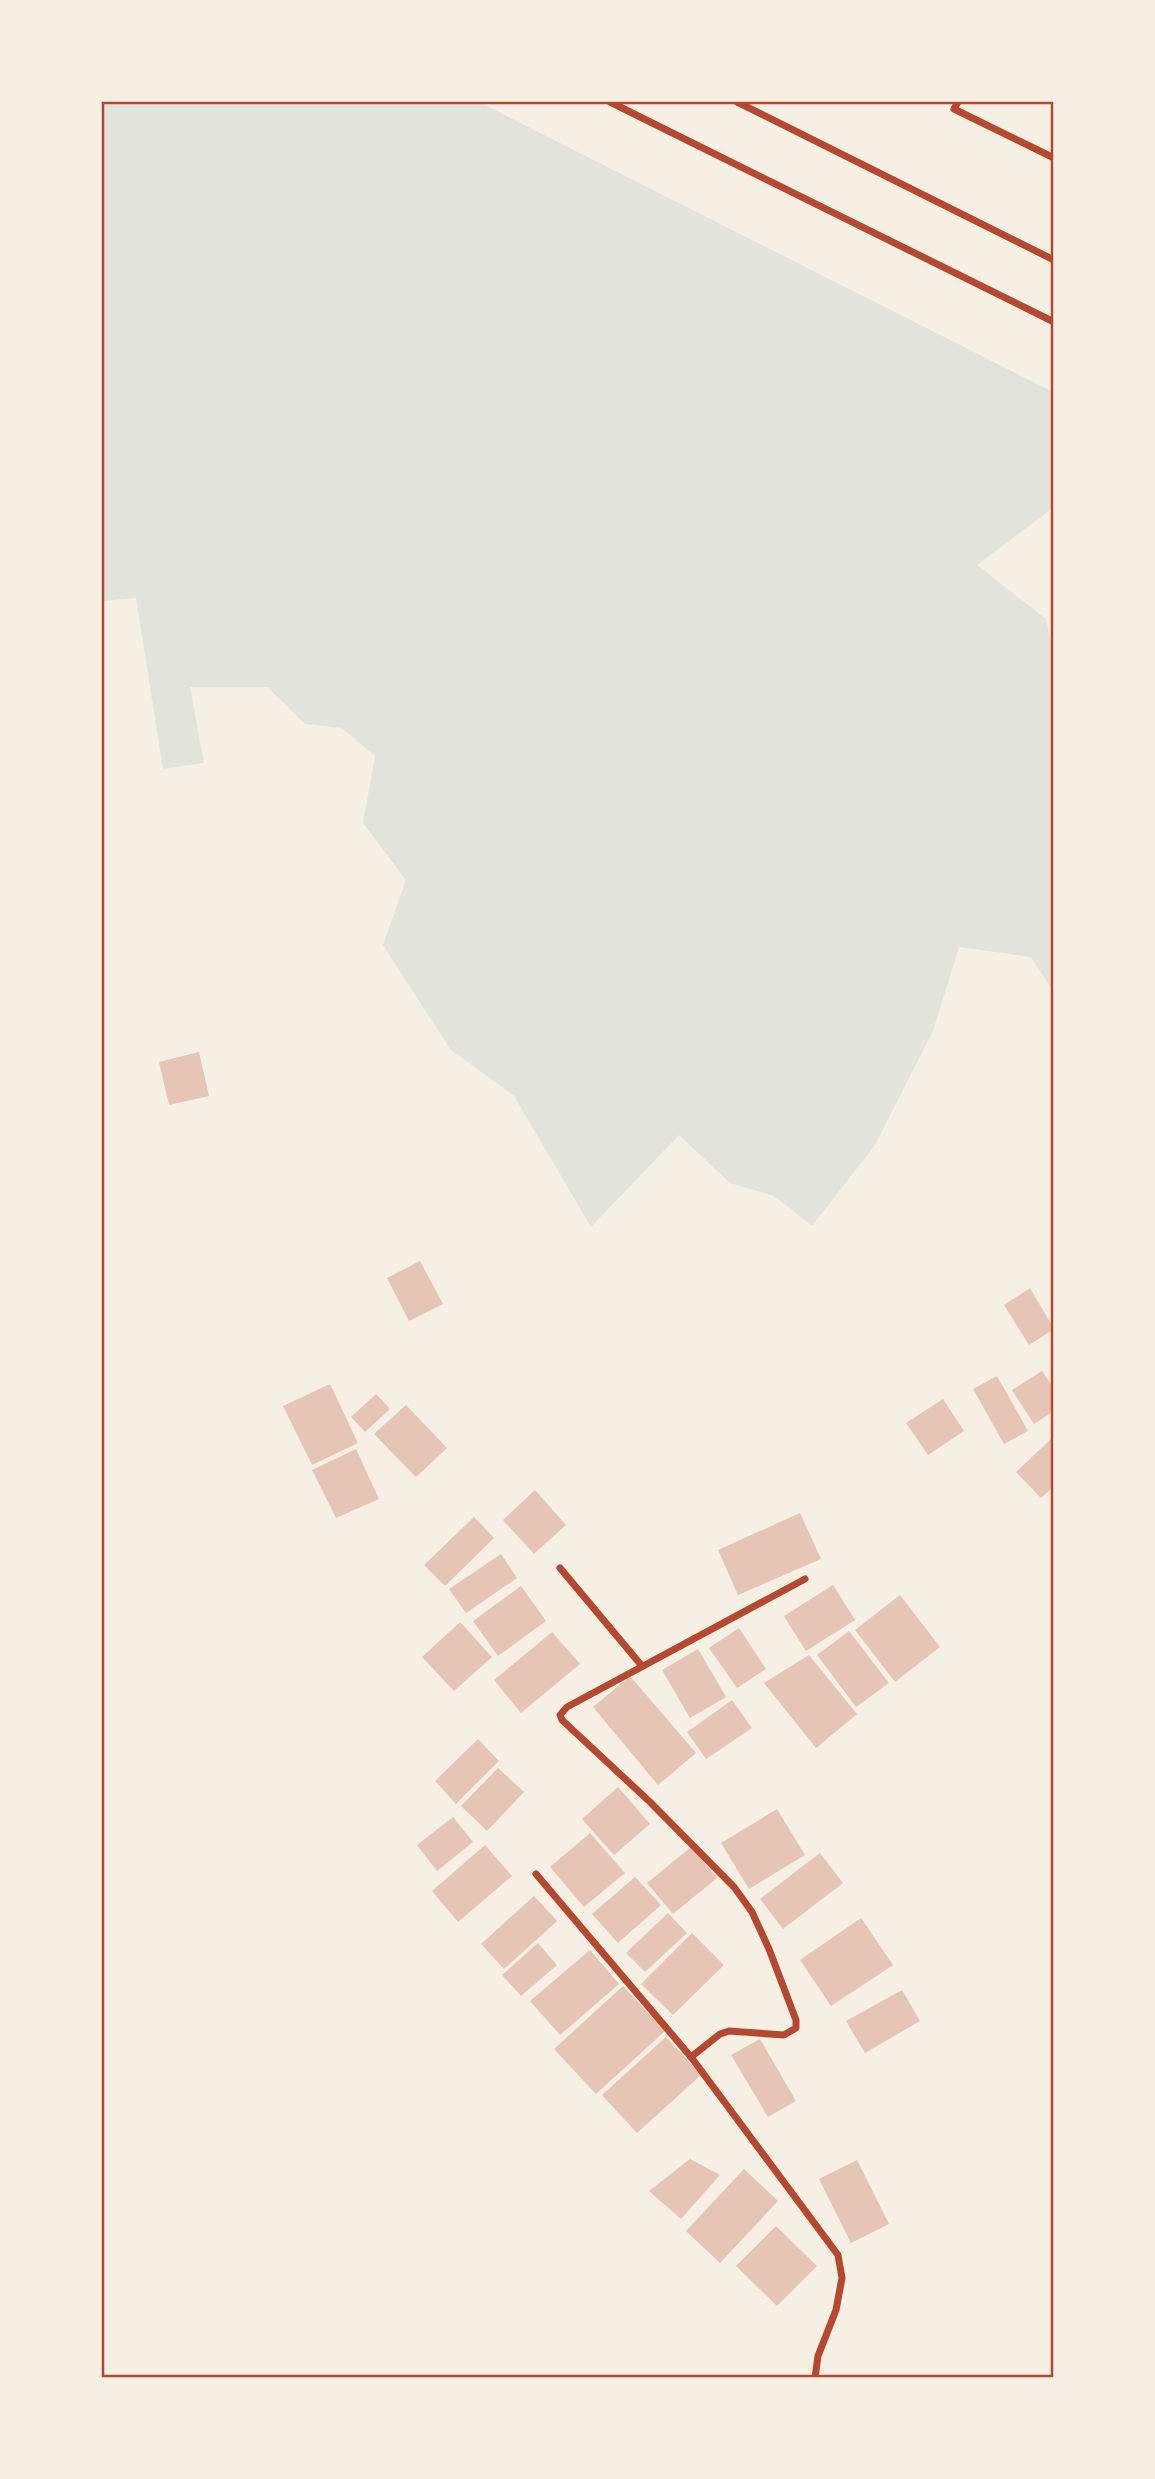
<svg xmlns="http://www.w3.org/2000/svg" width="1155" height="2479" viewBox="0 0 1155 2479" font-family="'Sofia Sans Condensed',sans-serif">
<rect width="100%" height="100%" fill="#f6efe4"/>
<!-- green -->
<path fill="#e2e4dc" d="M102,102H479L1053,392V508L977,565L1046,619L1053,653V991L1031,957L959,947L933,1031L875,1145L812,1226L774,1196L730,1183L679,1135L591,1227L514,1096L450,1049L383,945L406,880L363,823L375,756L342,728L305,724L267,687H190L204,763L163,769L136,598L102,601Z"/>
<!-- building -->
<g fill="#e6c5b7">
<path d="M199,1052L209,1096L169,1105L159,1062Z"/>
<path d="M420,1261L443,1304L409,1321L387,1278Z"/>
<path d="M1030,1288L1054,1329L1029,1345L1004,1305Z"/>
<path d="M1042,1371L1054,1389V1411L1034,1424L1012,1390Z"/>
<path d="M997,1376L1028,1431L1004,1444L973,1389Z"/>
<path d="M330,1384L358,1443L312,1465L283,1406Z"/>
<path d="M376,1394L390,1409L365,1432L351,1417Z"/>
<path d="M943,1399L964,1431L928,1455L906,1423Z"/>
<path d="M406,1405L447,1448L416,1477L374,1434Z"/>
<path d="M1054,1436V1486L1041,1498L1016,1472Z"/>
<path d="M356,1449L379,1499L336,1518L312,1470Z"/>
<path d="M535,1490L566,1525L534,1554L503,1520Z"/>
<path d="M800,1513L821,1559L738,1595L718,1550Z"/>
<path d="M474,1517L494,1538L445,1586L424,1565Z"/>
<path d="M501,1554L517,1578L466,1613L449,1589Z"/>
<path d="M833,1585L855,1620L806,1651L784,1616Z"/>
<path d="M521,1586L546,1621L498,1656L473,1621Z"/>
<path d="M900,1595L940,1647L895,1682L855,1630Z"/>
<path d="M460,1622L492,1657L454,1691L422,1657Z"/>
<path d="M739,1628L766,1669L737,1688L709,1648Z"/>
<path d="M849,1631L889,1683L856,1707L817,1655Z"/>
<path d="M552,1632L580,1664L521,1713L494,1680Z"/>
<path d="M698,1649L726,1697L690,1718L662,1670Z"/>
<path d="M809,1655L857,1714L816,1748L764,1683Z"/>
<path d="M630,1676L696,1753L658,1785L593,1707Z"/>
<path d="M732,1700L752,1728L706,1759L687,1732Z"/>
<path d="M478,1739L499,1761L456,1804L435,1781Z"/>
<path d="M498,1768L524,1792L487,1831L461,1806Z"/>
<path d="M618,1787L650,1824L614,1855L582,1819Z"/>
<path d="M777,1809L805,1855L749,1889L721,1843Z"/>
<path d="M453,1817L473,1842L437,1871L417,1845Z"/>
<path d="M590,1833L625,1873L584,1907L550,1867Z"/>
<path d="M485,1845L512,1876L458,1922L432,1891Z"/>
<path d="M691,1847L717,1878L673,1914L647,1883Z"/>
<path d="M820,1853L843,1883L783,1929L760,1899Z"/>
<path d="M635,1877L661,1905L618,1943L592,1914Z"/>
<path d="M534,1896L557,1921L504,1969L481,1944Z"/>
<path d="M668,1913L687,1933L645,1972L626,1953Z"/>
<path d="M861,1918L893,1965L831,2006L800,1960Z"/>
<path d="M692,1933L724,1965L673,2015L641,1984Z"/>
<path d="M538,1943L557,1965L521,1996L502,1975Z"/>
<path d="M590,1950L619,1984L560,2035L530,2001Z"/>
<path d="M623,1986L665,2031L596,2094L554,2049Z"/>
<path d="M902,1990L920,2021L865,2053L846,2021Z"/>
<path d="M666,2037L701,2075L637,2133L602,2095Z"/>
<path d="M760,2039L796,2101L768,2117L731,2055Z"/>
<path d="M690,2159L720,2175L681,2219L649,2191Z"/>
<path d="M857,2160L889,2224L851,2243L819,2179Z"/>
<path d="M744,2169L778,2201L720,2263L686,2231Z"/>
<path d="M776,2226L817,2266L777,2306L736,2266Z"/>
</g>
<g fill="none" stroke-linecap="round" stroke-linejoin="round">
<!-- minor -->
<g stroke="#b5482f" stroke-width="7">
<path d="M610,102L1054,322"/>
<path d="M737,102L1054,260"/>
<path d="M958,102L954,109L1054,158"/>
<path d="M560,1568L642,1666"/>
<path d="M536,1874L691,2057L838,2255L842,2278L836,2310L818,2356L815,2378"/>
<path d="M691,2057L720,2034L729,2031L784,2035L796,2028V2020L769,1949L752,1912L734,1887L650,1802L562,1720L560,1715L567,1707L805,1579"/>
</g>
</g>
<!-- border -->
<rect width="1155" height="2479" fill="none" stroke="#f6efe4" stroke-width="206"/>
<rect x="103" y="103" width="949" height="2273" fill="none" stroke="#b5482f" stroke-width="2.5"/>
</svg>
